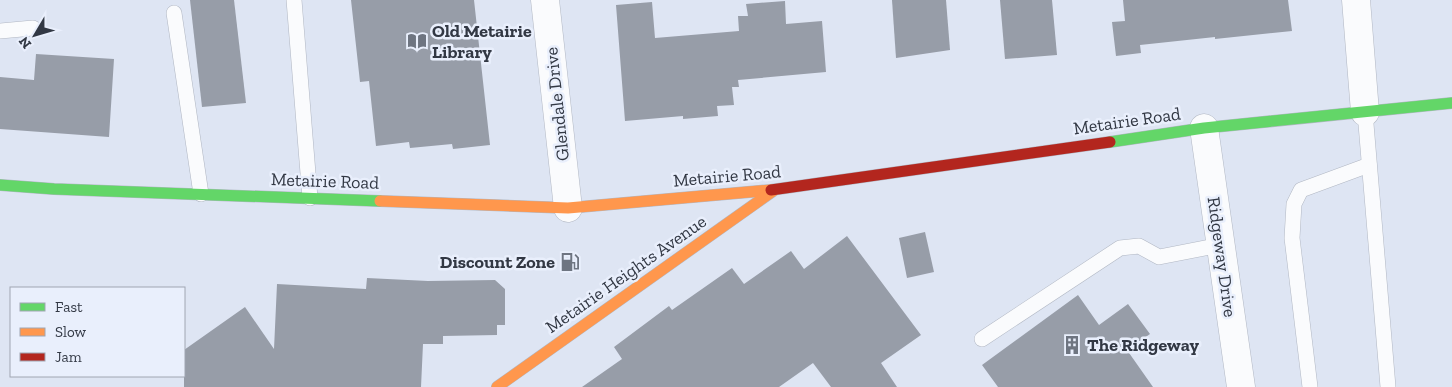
<svg xmlns="http://www.w3.org/2000/svg" width="1452" height="387" viewBox="0 0 1452 387" font-family="'Zilla Slab',serif">
<rect width="100%" height="100%" fill="#dee5f3"/>
<!-- building -->
<g fill="#979da8">
<path d="M190,0H234L246,103L202,107Z"/>
<path d="M351,0H474L490,145L453,149L452,144L410,148L409,142L376,146L369,81L360,82Z"/>
<path d="M892,0H946L950,50L896,58Z"/>
<path d="M1000,0H1052L1057,55L1005,59Z"/>
<path d="M1123,0H1288L1292,31L1215,39V37L1140,45L1141,53L1116,56L1112,22L1125,21Z"/>
<path d="M785,1L786,24L822,21L826,72L738,80L739,87H732L734,105L717,106L718,116L683,119V116L625,121L616,5L652,2L655,38L739,31L738,16H748L746,4Z"/>
<path d="M36,54L114,59L109,137L0,129V77L34,80Z"/>
<path d="M925,232L934,272L907,278L899,238Z"/>
<path d="M847,236L921,335L881,363L897,387H831L813,363L779,387H582L622,359L614,347L669,306L672,310L732,268L744,284L791,251L804,269Z"/>
<path d="M367,278L428,281L495,280L505,289V325H497V335L443,336V344H423L421,387H184V350L245,307L274,349L277,284L366,289Z"/>
<path d="M1078,295L1099,325L1128,304L1150,334L1127,350L1153,387H998L982,365Z"/>
</g>
<g fill="none" stroke-linecap="round" stroke-linejoin="round">
<!-- lane casing -->
<g stroke="#b1b7c3" stroke-width="16">
<g id="lane">
<path d="M294,0L310,198"/>
<path d="M174,13L201,194"/>
<path d="M0,31L33,28"/>
<path d="M1365,112L1388,387"/>
<path d="M982,339L1120,248L1139,246L1159,257L1220,245"/>
<path d="M1310,387L1292,238L1294,204L1301,190L1369,165"/>
</g>
</g>
<!-- street casing -->
<g stroke="#b1b7c3" stroke-width="29">
<g id="street">
<path d="M545,0L568,208"/>
<path d="M1356,0L1365,112"/>
<path d="M1204,128L1241,387"/>
</g>
</g>
<!-- fast casing -->
<g stroke="#b1b7c3" stroke-width="12">
<g id="fast">
<path d="M1110,142L1204,128L1452,103"/>
<path d="M0,185L54,189L380,201"/>
</g>
</g>
<!-- slow casing -->
<g stroke="#b1b7c3" stroke-width="12">
<g id="slow">
<path d="M380,201L568,208L771,190"/>
<path d="M497,387L773,191"/>
</g>
</g>
<!-- jam casing -->
<g stroke="#b1b7c3" stroke-width="12">
<path id="jam" d="M771,190L1110,142"/>
</g>
<!-- lane -->
<use href="#lane" stroke="#fafbfd" stroke-width="15"/>
<!-- street -->
<use href="#street" stroke="#fafbfd" stroke-width="28"/>
<!-- fast -->
<use href="#fast" stroke="#63d668" stroke-width="11"/>
<!-- slow -->
<use href="#slow" stroke="#ff974d" stroke-width="11"/>
<!-- jam -->
<use href="#jam" stroke="#b3261e" stroke-width="11"/>
</g>
<!-- icons -->
<defs>
<g id="library-bare" transform="scale(1.5)"><path d="M-6-4Q-3-5.5-.7-3.5V5Q-3 3-6 4ZM6-4Q3-5.5 .7-3.5V5Q3 3 6 4Z" fill="#6e7581" stroke="#e9effc" stroke-width="2.5" paint-order="stroke"/></g>
<g id="fuel-bare" transform="scale(1.5)"><path d="M-5.5-6h7V0h2V4h1.3V-2.5L3-4.5l.8-.8L6-3V5H2.5V1h-1V6h-7ZM-4.2-4.7v3.2H.2V-4.7Z" fill="#6e7581" stroke="#e9effc" stroke-width="2.5" paint-order="stroke"/></g>
<g id="building-bare" transform="scale(1.5)"><path d="M-4-6H4V6H1V3H-1V6H-4ZM-2.5-4.3h1.7v1.8h-1.7ZM.8-4.3h1.7v1.8H.8ZM-2.5-1h1.7V.8h-1.7ZM.8-1h1.7V.8H.8Z" fill="#6e7581" stroke="#e9effc" stroke-width="2.5" paint-order="stroke"/></g>
</defs>
<g fill-rule="evenodd">
<use href="#library-bare" x="417" y="41"/>
<use href="#fuel-bare" x="570" y="262"/>
<use href="#building-bare" x="1072" y="345"/>
</g>
<g text-anchor="middle" dominant-baseline="central" stroke-width="5" stroke-linejoin="round" paint-order="stroke">
<!-- poi labels -->
<g font-size="18" font-weight="bold" fill="#323844" stroke="#e9effc" text-anchor="start">
<text x="432" y="31">Old Metairie<tspan x="432" dy="21">Library</tspan></text>
<text x="555" y="262" text-anchor="end">Discount Zone</text>
<text x="1087" y="345">The Ridgeway</text>
</g>
<!-- street labels -->
<g font-size="18" fill="#323844" stroke="#e9effc">
<text transform="translate(557 104) rotate(-96)">Glendale Drive</text>
<text transform="translate(1127 121) rotate(-8)">Metairie Road</text>
<text transform="translate(727 176) rotate(-5)">Metairie Road</text>
<text transform="translate(325 181) rotate(2)">Metairie Road</text>
<text transform="translate(1222 257) rotate(82)">Ridgeway Drive</text>
<text transform="translate(626 274) rotate(-35)">Metairie Heights Avenue</text>
</g>
</g>
<!-- legend -->
<rect x="10" y="287" width="175" height="90" fill="#e9effc" stroke="#a0a6b2"/>
<rect x="20" y="303" width="25" height="8" fill="#63d668" stroke="#a0a6b2"/>
<text x="55" y="312" font-size="15" fill="#323844">Fast</text>
<rect x="20" y="328" width="25" height="8" fill="#ff974d" stroke="#a0a6b2"/>
<text x="55" y="337" font-size="15" fill="#323844">Slow</text>
<rect x="20" y="353" width="25" height="8" fill="#b3261e" stroke="#a0a6b2"/>
<text x="55" y="362" font-size="15" fill="#323844">Jam</text>
<!-- north arrow -->
<g transform="translate(35 35) rotate(232)" stroke="#e9effc" stroke-width="4" paint-order="stroke">
<path d="M0-4L9 19L0 12L-9 19Z" fill="#323844"/>
<text y="-8" font-size="14" font-weight="bold" text-anchor="middle" fill="#323844">N</text>
</g>
</svg>
